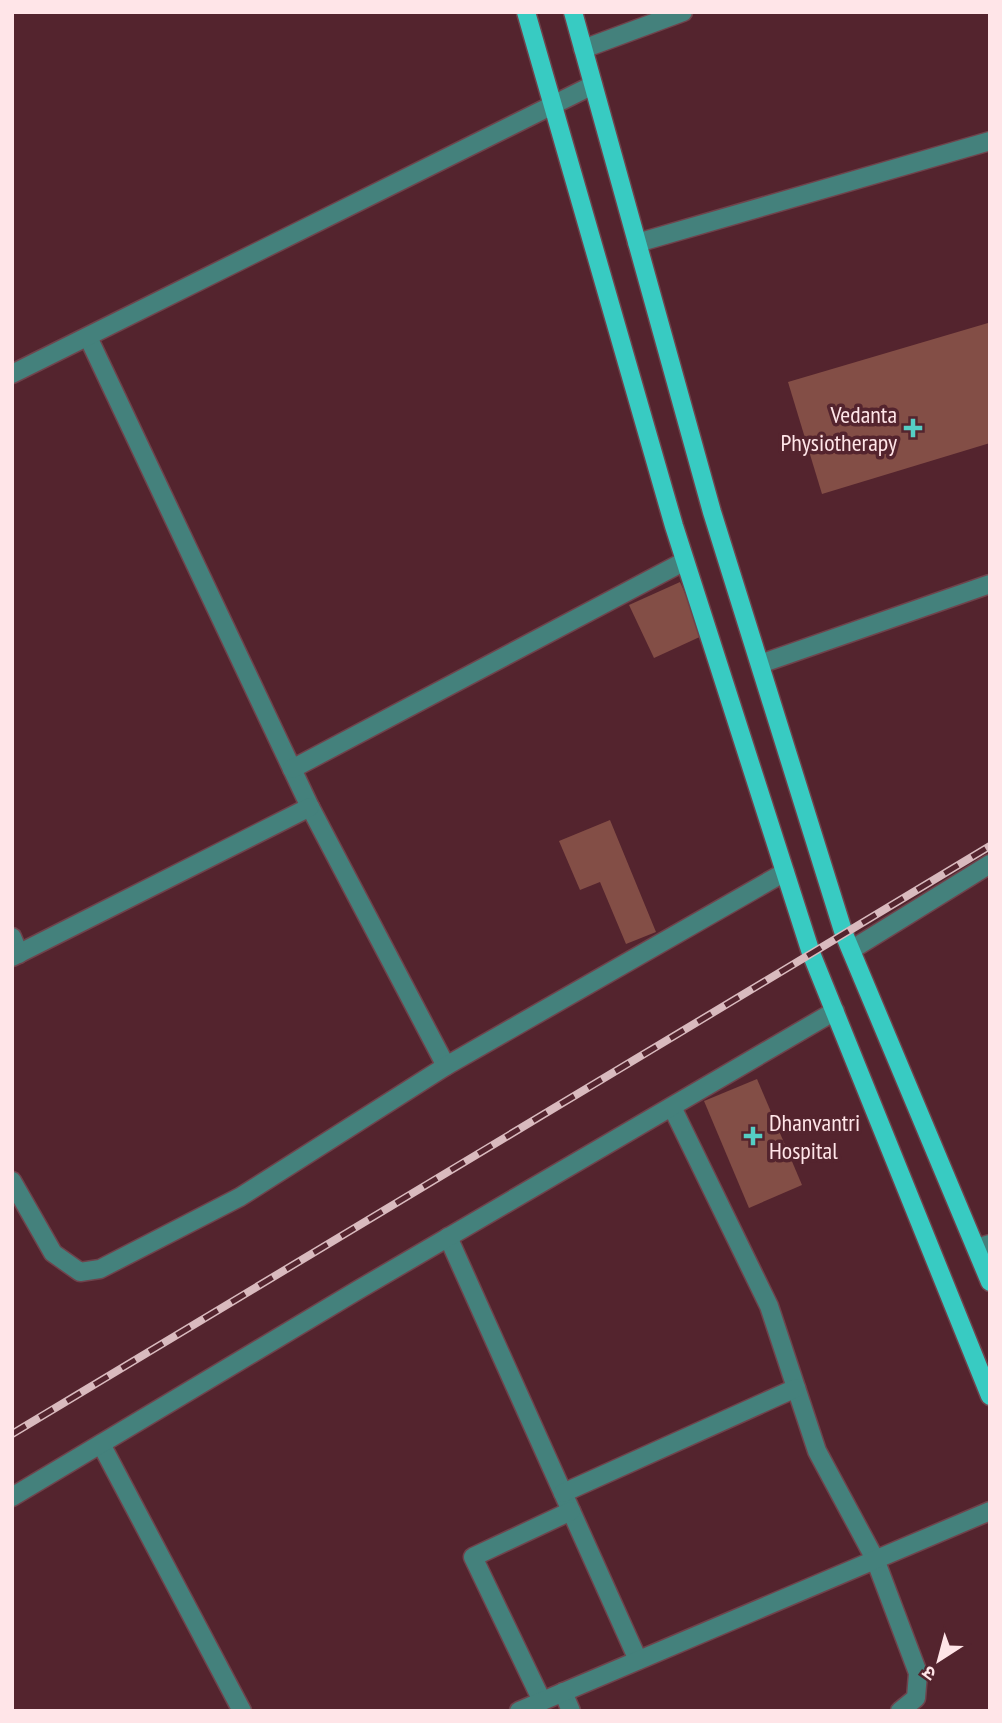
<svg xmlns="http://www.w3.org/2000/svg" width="1002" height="1723" viewBox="0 0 1002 1723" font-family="'PT Sans Narrow','Noto Sans Devanagari',sans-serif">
<rect width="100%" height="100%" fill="#54242e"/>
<!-- building -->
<g fill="#834e46">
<path d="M988,323L990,443L822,494L788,382Z"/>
<path d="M680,582L704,635L654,658L629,605Z"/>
<path d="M610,820L656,932L626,944L600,882L580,890L559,841Z"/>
<path d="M757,1079L802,1185L749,1208L704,1101Z"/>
</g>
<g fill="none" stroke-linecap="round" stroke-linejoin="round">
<!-- minor casing -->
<g stroke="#6f434c" stroke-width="21">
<g id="minor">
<path d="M583,49L683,12"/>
<path d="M637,243L990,141"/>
<path d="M88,337L310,807L446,1066"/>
<path d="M12,374L593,85"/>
<path d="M760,664L990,584"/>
<path d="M292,769L685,561"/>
<path d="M12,937L19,954"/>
<path d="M851,950L990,864"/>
<path d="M12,957L310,807"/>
<path d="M672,1107L769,1306L817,1451L875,1559L918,1673L916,1698L900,1711"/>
<path d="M12,1181L53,1253L80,1272L100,1269L240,1197L446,1066L785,872"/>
<path d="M448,1237L638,1660"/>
<path d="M976,1248L990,1244"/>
<path d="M101,1444L242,1711"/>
<path d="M563,1493L796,1388"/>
<path d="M12,1497L358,1290L835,1011"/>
<path d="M563,1692L571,1711"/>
<path d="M542,1701L473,1557L571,1511"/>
<path d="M519,1711L990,1511"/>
</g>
</g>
<!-- major casing -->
<g stroke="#6f434c" stroke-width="21">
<g id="major">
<path d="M526,12L674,526L811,953L990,1396"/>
<path d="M573,12L712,512L844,934L990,1282"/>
</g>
</g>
<!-- minor -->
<use href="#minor" stroke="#44817c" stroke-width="18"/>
<!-- major -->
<use href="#major" stroke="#38cbc2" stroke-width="18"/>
<!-- rail casing -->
<g stroke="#d9babe" stroke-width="8">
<path id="rail" d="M12,1434L990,846"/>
</g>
<!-- rail -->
<use href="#rail" stroke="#54242e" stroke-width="5" stroke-dasharray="16" stroke-linecap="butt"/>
</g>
<!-- markers -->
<g fill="#55cec5" stroke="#54242e" stroke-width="2.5">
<path d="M909.5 417.5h7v7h7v7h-7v7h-7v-7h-7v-7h7z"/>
<path d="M749.5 1125.5h7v7h7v7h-7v7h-7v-7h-7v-7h7z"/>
</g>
<g text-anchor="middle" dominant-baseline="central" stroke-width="7" stroke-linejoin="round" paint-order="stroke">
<!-- poi labels -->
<g font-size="24" fill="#ffe5e8" stroke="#54242e" text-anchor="end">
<text x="897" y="414">Vedanta<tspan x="897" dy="28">Physiotherapy</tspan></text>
<text x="769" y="1122" text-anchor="start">Dhanvantri<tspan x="769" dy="28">Hospital</tspan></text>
</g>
</g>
<!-- border -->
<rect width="1002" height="1723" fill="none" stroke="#ffe5e8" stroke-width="28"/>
<!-- north arrow -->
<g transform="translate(939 1660) rotate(216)" stroke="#54242e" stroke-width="5" paint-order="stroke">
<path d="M0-5L12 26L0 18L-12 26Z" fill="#ffe5e8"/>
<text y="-10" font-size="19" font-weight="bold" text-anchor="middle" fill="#ffe5e8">उ</text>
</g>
</svg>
